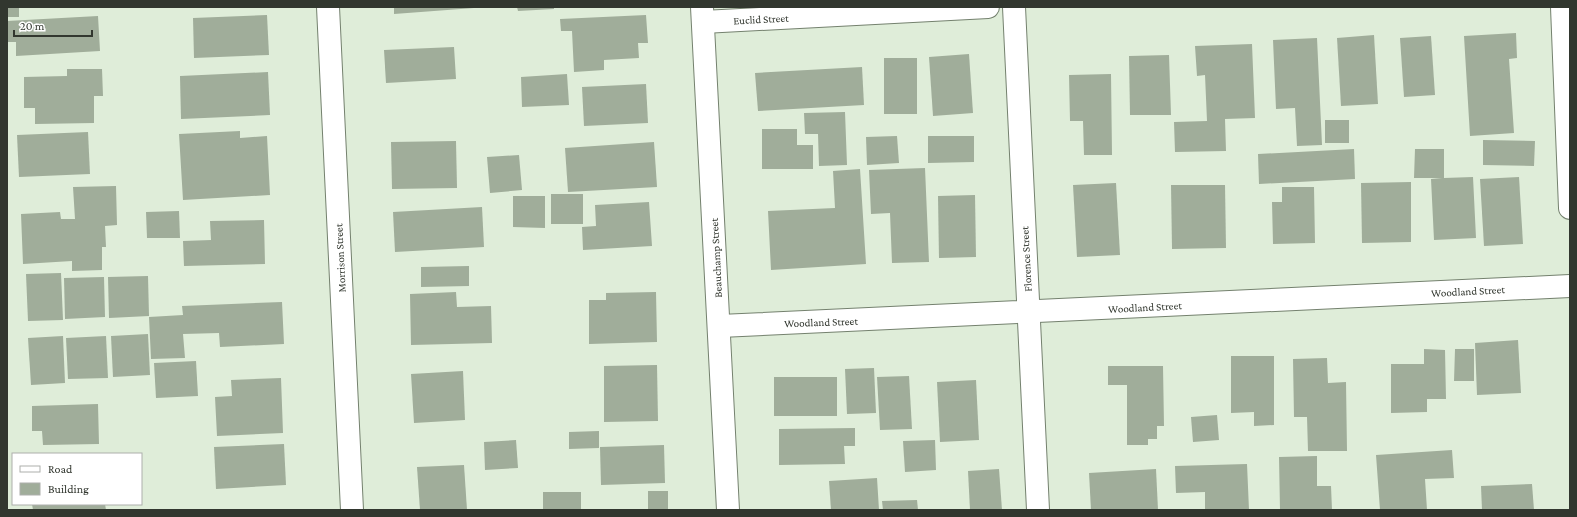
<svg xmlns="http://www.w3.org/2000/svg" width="1577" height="517" viewBox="0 0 1577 517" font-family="'Crimson Pro',serif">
<rect width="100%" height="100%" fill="#dfedd9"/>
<!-- building -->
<g fill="#a0ad9a">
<rect x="7" y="7" width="12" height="10"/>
<path d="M394,7H474V8L394,14Z"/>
<path d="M517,7H554V9L518,11Z"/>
<path d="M267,15L269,55L194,58L193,18Z"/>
<path d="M646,15L648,43H638L639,58L604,60V70L574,72L572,31H561L560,19Z"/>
<path d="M98,16L100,51L16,56V42H7V21Z"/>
<path d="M1516,33L1517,58L1509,59L1514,133L1470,136L1464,36Z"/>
<path d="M1374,35L1378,104L1341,106L1337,38Z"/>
<path d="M1431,36L1435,95L1404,97L1400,38Z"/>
<path d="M1317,38L1322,145L1297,146L1295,108L1276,109L1273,40Z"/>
<path d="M1252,44L1255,118L1225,119L1226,151L1175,152L1174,122L1207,121L1205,75L1197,76L1195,46Z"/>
<path d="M454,47L456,79L386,83L384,50Z"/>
<path d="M969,54L973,113L933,116L929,57Z"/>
<path d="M1169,55L1171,115H1130L1129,56Z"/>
<rect x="884" y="58" width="33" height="56"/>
<path d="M862,67L864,105L758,111L755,73Z"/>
<path d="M67,69H102L103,96H94V123L35,124V108H24V77L67,76Z"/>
<path d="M268,72L270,115L181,119L180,76Z"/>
<path d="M567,74L569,105L522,107L521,77Z"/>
<path d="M1111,74L1112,155H1084L1083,121H1070L1069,75Z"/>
<path d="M646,84L648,123L584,126L582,87Z"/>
<path d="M845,112L847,165L819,166L818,134H805L804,113Z"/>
<rect x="1325" y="120" width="24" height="23"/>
<path d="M762,129H797V145H813V169H762Z"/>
<path d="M240,131V138L267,136L270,195L183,200L179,134Z"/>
<path d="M88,132L90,174L19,177L17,135Z"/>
<path d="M897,136L899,163L867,165L866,137Z"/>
<path d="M928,136H974V162L928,163Z"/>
<path d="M1483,140L1535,141L1534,166L1483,165Z"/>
<path d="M456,141L457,188L392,189L391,142Z"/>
<path d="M654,142L657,187L568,192L565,148Z"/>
<path d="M1354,149L1355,179L1259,184L1258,154Z"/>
<path d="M1415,149H1444V178L1473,177L1476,238L1434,240L1431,179L1442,178H1414Z"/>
<path d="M519,155L522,190L490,193L487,157Z"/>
<path d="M925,168L929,262L892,263L890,213L871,214L869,170Z"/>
<path d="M860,169L866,264L771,270L768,211L835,208L833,171Z"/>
<path d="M1519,177L1523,244L1484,246L1480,179Z"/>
<path d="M1411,182V242L1362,243L1361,183Z"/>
<path d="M1116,183L1120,255L1077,257L1073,185Z"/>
<path d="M1171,185H1225L1226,248L1172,249Z"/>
<path d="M116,186L117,225L105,226L106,247H102V270L72,271V261L23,264L21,214L60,212L61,219H75L73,187Z"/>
<path d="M1282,187H1314L1315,243L1273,244L1272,202H1282Z"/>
<rect x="551" y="194" width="32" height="30"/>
<path d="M975,195L976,257L939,258L938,196Z"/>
<path d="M513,196H545V228L513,227Z"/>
<path d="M649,202L652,246L583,250L582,227L596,226L595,205Z"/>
<path d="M482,207L484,247L395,252L393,212Z"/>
<path d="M179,211L180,238H147L146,212Z"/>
<path d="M264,220L265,264L184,266L183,241L211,240L210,221Z"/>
<path d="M469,266V286L421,287V267Z"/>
<path d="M61,273L63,320L28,321L26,274Z"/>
<path d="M148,276L149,316L109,318L108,277Z"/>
<path d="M104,277L105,317L65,319L64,278Z"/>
<path d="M456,292L457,307L491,306L492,343L411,345L410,294Z"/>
<path d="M656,292L657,342L589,344V300H606V293Z"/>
<path d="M282,302L284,344L220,347L219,333L183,334L185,358L151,359L149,317L183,315L182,306Z"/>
<path d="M148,334L150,375L113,377L111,336Z"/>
<path d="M63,336L65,383L31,385L28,338Z"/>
<path d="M106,336L108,378L68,379L66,338Z"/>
<path d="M1518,340L1521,393L1477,395L1475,343Z"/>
<path d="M1424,349L1445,350L1446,399H1427V412L1391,413V364H1424Z"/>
<path d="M1455,349H1474V381H1454Z"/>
<path d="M1231,356H1274V425L1254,426V412L1231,413Z"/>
<path d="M1327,358L1328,383L1346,382L1347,451H1308L1307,417H1294L1293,359Z"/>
<path d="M196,361L198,396L156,398L154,363Z"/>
<path d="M657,365L658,421L604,422V366Z"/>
<path d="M1108,366H1163L1164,426H1157V439H1148V445H1127V385H1108Z"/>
<path d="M874,368L876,413L847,414L845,369Z"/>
<path d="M463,371L465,420L414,423L411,374Z"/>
<path d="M909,376L912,429L880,430L877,377Z"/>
<rect x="774" y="377" width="63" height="39"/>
<path d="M281,378L283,433L217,436L215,397L232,396L231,380Z"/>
<path d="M976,380L979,440L940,442L937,382Z"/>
<path d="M98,404L99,444L43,445L42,431H32V406Z"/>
<path d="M1217,415L1219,440L1193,442L1191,417Z"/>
<path d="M855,428V446H844L845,464L779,465V429Z"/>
<path d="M599,431V448L569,449V432Z"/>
<path d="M516,440L518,468L485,470L484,442Z"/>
<path d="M935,440L936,470L905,472L903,441Z"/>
<path d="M284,444L286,485L216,489L214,447Z"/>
<path d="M664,445L665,483L601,485L600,447Z"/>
<path d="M1452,450L1454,478L1425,479L1427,510H1380L1376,455Z"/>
<path d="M1317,456V486H1331L1332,510H1280L1279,457Z"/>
<path d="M1247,464L1249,510H1205V492L1176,493L1175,466Z"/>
<path d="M464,465L467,510H420L417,467Z"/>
<path d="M999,469L1002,510H970L968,471Z"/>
<path d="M1156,469L1158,510H1091L1089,473Z"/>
<path d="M877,478L879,510H831L829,481Z"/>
<path d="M1532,484L1534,510H1482L1481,486Z"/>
<rect x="648" y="491" width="20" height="19"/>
<rect x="543" y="492" width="38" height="18"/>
<path d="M917,500L918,510H883L882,501Z"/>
<path d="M32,504H105L106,510H33Z"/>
</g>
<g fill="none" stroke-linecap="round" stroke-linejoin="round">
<!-- minor casing -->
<g stroke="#74816e" stroke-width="24">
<g id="minor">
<path d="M328,7L352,510"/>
<path d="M702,7L728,510"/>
<path d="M1014,7L1038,510"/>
<path d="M1562,7L1570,208"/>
<path d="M703,22L988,7"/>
<path d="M720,326L1570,286"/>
</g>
</g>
<!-- minor -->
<use href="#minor" stroke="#fff" stroke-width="22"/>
</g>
<g text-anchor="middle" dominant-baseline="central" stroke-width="3" stroke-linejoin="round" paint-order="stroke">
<!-- street labels -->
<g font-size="11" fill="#32372f" stroke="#fff">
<text transform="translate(761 19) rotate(-3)">Euclid Street</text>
<text transform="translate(340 258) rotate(-93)">Morrison Street</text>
<text transform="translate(716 258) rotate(-93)">Beauchamp Street</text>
<text transform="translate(1026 259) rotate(-93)">Florence Street</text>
<text transform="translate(1468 291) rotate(-3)">Woodland Street</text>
<text transform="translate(1145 307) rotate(-3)">Woodland Street</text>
<text transform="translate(821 322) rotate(-2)">Woodland Street</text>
</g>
</g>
<!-- border -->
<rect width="1577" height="517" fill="none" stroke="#32372f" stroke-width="16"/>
<!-- legend -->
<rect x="12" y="453" width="130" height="52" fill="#ffffff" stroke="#adafac"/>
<rect x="20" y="466" width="20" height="6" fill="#ffffff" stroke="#adafac"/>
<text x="48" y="473" font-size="12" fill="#32372f">Road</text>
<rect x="20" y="483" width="20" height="12" fill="#a0ad9a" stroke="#adafac"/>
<text x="48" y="493" font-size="12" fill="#32372f">Building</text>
<!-- scale -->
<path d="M14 30v6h78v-6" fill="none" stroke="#32372f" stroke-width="2"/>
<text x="20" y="30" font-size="12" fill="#32372f" stroke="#ffffff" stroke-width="3" paint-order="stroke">20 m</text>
</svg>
